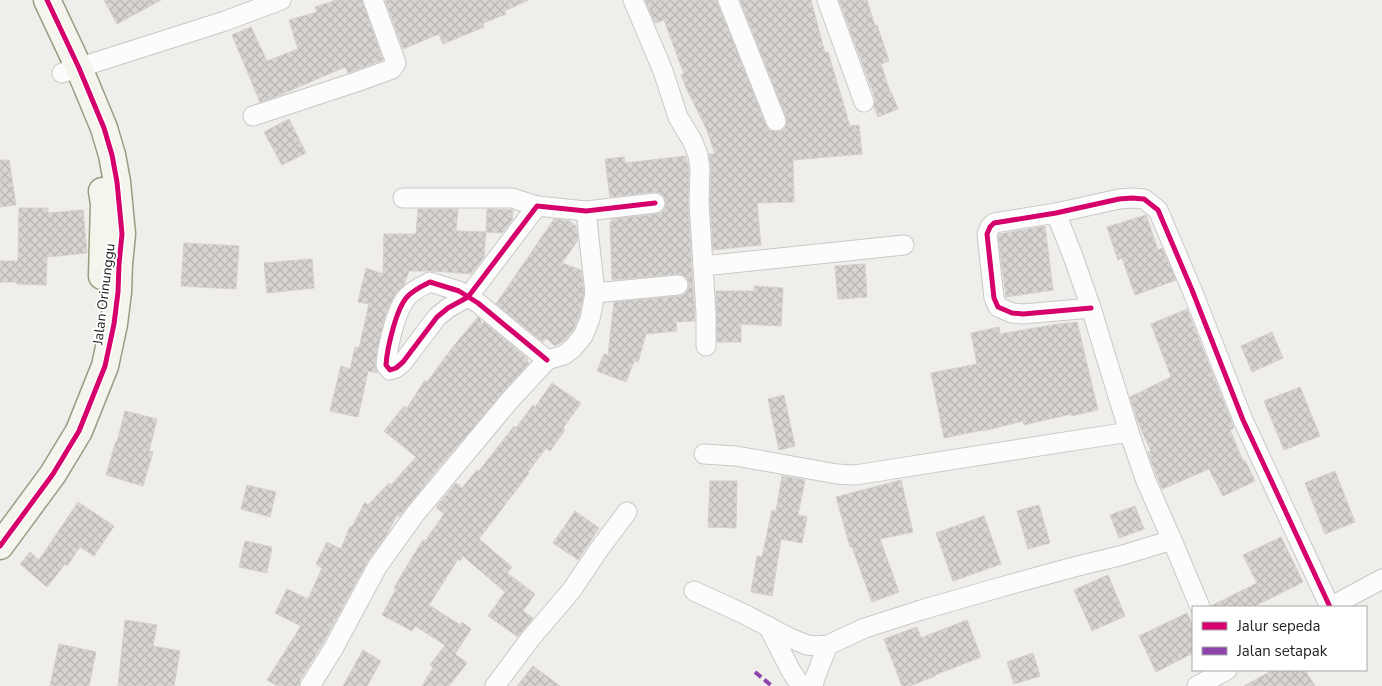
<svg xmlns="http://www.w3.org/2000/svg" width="1382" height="686" viewBox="0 0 1382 686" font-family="'Nunito Sans',sans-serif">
<defs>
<pattern id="building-cross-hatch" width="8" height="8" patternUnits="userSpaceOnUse" patternTransform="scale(1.25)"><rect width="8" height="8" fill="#d7d4d2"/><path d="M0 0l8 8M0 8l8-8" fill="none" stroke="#b8b6b4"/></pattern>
</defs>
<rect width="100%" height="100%" fill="#f0eeeb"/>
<!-- building -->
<g fill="url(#building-cross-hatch)" stroke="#d4d0cc">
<path d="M104,0H161L117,24Z"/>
<path d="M336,0H362L383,60L348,73L345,67L275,97L260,102L232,35L251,27L267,61L298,49L289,20L317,12L315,7Z"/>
<path d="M385,0H529L504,11L506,14L483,23L484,27L443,44L439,34L403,49Z"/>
<path d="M645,0H717L718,4L766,125L769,130L775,132L781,131L785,128L787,122L786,117L740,0H811L825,53L828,52L850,126L859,125L862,154L793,160L794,202L757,203L761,245L713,250L710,202L711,169L709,154H715L706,128L688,92L681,75L684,74L664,20L655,23Z"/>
<path d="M839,0H867L875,26L877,25L889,61L881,64L890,92H891L898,109L878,117L874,107L875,98Z"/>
<path d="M289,119L306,153L282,165L264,132Z"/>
<path d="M686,156L689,170L688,203L695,321L676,322L677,331L646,334L638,362L634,361L626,382L597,371L604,354L608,355L614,302L680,296L685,294L688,290L689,283L687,278L683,275L677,274L612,280L610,222H612V219L657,214L662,212L665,208L666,202L664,196L659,193L654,192L610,197L605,159L624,157L625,163Z"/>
<path d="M0,160H9L16,205L0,207Z"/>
<path d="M19,208H48V213L83,210L87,253L47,257L46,285L17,284V282H0V261H18Z"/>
<path d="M418,209H458L456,231L486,232L484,257L471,274L433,271H409L404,285L394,296L385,316L376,357L375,365L378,373L368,371L358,417L330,411L341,366L350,369L355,347L359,348L369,304L358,302L366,268L383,274L384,234H416Z"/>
<path d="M487,209L513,210L512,220L502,233L486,232Z"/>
<path d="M1146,215L1158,250L1162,248L1176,280L1135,295L1122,258L1118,260L1107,227Z"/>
<path d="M554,219L569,221L576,226L578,240L562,263L581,270L584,293L579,316L573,330L565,340L555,346L546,338L543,342L496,304Z"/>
<path d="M1045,226L1053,290L1006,297L998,236L999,234Z"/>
<path d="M184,243L239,246L236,289L181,286Z"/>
<path d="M312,259L314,288L267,293L264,263Z"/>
<path d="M865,264L867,297L838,299L835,266Z"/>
<path d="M754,286L783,288L781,326L741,324V342H717L716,291H754Z"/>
<path d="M1187,309L1234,428L1230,430L1243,461L1245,460L1255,481L1223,496L1209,469L1162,489L1153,466L1148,452L1151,451L1139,425L1130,397L1171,377L1151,324Z"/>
<path d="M478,317L481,320V326L484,322L528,359L527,361L529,363L439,467L399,517L397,515L387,534L367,562L323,643L300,680L299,686H278L267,680L301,626L275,613L287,589L308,599L322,568L316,564L327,542L341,549L350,526L352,527L365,502L368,505L389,483L391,485L416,457L384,431L404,406L407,408L425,380L427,382L452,348Z"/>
<path d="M1077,322L1098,410L1071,416V414L1024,425L1023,421L983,431V430L944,438L931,373L977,364L971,333L999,327L1000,334L1058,324Z"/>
<path d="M1272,332L1283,358L1252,372L1241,346Z"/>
<path d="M552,383L581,403L563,428L565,430L550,451L546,448L528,472L529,473L479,539L512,567L507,573L535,594L523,611L533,618L518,637L488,616L505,592L463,556L460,561L458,559L429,605L460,625L462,622L471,629L455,654L467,663L449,686H422L433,668L430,665L445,645L415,626L412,631L382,615L396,589L394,588L411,559L423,540L425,541L444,514L436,507L456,483L462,488L477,470L479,471L514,426L516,428L533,405L535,407Z"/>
<path d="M1300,387L1320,436L1284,450L1264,401Z"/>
<path d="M784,395L795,446L779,450L768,399Z"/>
<path d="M125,411L157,419L149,451L153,452L143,486L106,475L116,441L117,442Z"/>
<path d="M1335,471L1355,522L1325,534L1305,483Z"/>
<path d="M782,476L805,480L798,515L807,517L802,543L781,539L772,596L751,592L757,556L762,557L772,510L776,511Z"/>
<path d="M901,480L913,532L880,539L899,592L872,602L852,547H850L836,497Z"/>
<path d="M710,481H737L736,528L708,527Z"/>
<path d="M247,485L276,492L270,517L241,509Z"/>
<path d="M78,502L114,526L94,556L80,547L67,566L65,564L47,587L20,564L30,552L39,560Z"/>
<path d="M1039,505L1050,543L1028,549L1017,511Z"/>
<path d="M1135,506L1144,529L1119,538L1110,515Z"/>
<path d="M575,511L599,528L578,560L553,543Z"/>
<path d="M984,516L1001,564L953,581L936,533Z"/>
<path d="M1281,537L1303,582L1253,607H1211V606L1257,583L1243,555Z"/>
<path d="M245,541L272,547L267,573L239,567Z"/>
<path d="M1108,575L1125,616L1092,631L1074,590Z"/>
<path d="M1187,613L1193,626V653L1156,672L1139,636Z"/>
<path d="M125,620L157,625L153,646L180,651L174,686H118Z"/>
<path d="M967,620L981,657L935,675V676L910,686H902L884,639L917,627L921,638Z"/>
<path d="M59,644L96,652L89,686H50Z"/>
<path d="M363,650L381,661L367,686H343Z"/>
<path d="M1033,653L1040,676L1014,684L1007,662Z"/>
<path d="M533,666L560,686H517Z"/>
<path d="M1273,670H1305L1315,686H1244Z"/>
</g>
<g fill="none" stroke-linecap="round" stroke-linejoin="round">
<!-- street casing -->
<g stroke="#c9c8c7" stroke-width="21">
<g id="street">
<path d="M633,0L663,71L678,117L693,142L698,155L700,169L699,202L706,313V346"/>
<path d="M728,0L776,121"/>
<path d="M827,0L864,102"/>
<path d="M62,73L225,21L281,0"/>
<path d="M253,116L356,82L392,69L396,63L373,0"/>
<path d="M403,198H512L537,206"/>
<path d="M1056,213L1074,259L1091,308L1129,432L1146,481L1172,540L1200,607"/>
<path d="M703,266L904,245"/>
<path d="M595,293L678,285"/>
<path d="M1091,308L1023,314L1012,313L998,307L994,298L987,234L990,227L994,223L1056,213L1119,199L1132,198L1144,199L1158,210L1192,290L1243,420L1330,607"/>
<path d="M547,360L478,303L459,291L430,282C422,286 413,290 407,297C396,309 387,349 386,365L390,370L396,368L403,362L437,317L448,308L468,297L537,206L586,211L655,203"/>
<path d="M704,454L736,456L837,474L855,475L1129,432"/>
<path d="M694,591L744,614L790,638L807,645L816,646L828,645L865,628L921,610L1001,587L1074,567L1123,555L1172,540"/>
<path d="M1330,607L1382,579"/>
<path d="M768,626L791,671L801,686"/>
<path d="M310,686L333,649L377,567L415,514L510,400L547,360L564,355L573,348L583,336L590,319L595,293L586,211"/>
<path d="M495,686L530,639L571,591L600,548L627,512"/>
<path d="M813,686L815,678L828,645"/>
<path d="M1197,686L1227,670"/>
</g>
</g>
<!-- secondary casing -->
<g stroke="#9a9c81" stroke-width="29">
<g id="secondary">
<path d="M102,191L104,204L102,276"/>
<path d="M0,546L53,474L79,431L105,366L114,324L118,292L119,264L122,234L117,182L112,155L104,128L79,68L47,0"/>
</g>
</g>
<!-- street -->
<use href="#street" stroke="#fdfcfc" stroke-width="19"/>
<!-- secondary -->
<use href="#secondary" stroke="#f5f5ed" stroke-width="26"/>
<!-- quiet -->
<path stroke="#8e44ad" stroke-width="4" stroke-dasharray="8 4" stroke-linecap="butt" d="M755,672L772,686"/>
<!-- cycleway casing -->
<g stroke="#fff" stroke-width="8">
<g id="cycleway">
<path d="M1091,308L1023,314L1012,313L998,307L994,298L987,234L990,227L994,223L1056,213L1119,199L1132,198L1144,199L1158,210L1192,290L1243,420L1330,607"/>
<path d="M547,360L478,303L459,291L430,282C422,286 413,290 407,297C396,309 387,349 386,365L390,370L396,368L403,362L437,317L448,308L468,297L537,206L586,211L655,203"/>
<path d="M0,546L53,474L79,431L105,366L114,324L118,292L119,264L122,234L117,182L112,155L104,128L79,68L47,0"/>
</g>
</g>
<!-- cycleway -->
<use href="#cycleway" stroke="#d6006c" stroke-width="5"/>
</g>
<g text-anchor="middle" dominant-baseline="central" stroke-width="4" stroke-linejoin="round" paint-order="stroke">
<!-- street labels -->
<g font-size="14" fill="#222" stroke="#fff">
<text transform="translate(104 294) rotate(-83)">Jalan Orinunggu</text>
</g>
</g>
<!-- legend -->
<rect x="1192" y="606" width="175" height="65" fill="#ffffff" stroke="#a7a7a7"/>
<rect x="1202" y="622" width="25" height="8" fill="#d6006c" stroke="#a7a7a7"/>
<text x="1237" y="631" font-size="15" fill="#222222">Jalur sepeda</text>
<rect x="1202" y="647" width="25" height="8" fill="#8e44ad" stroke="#a7a7a7"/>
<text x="1237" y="656" font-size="15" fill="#222222">Jalan setapak</text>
</svg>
